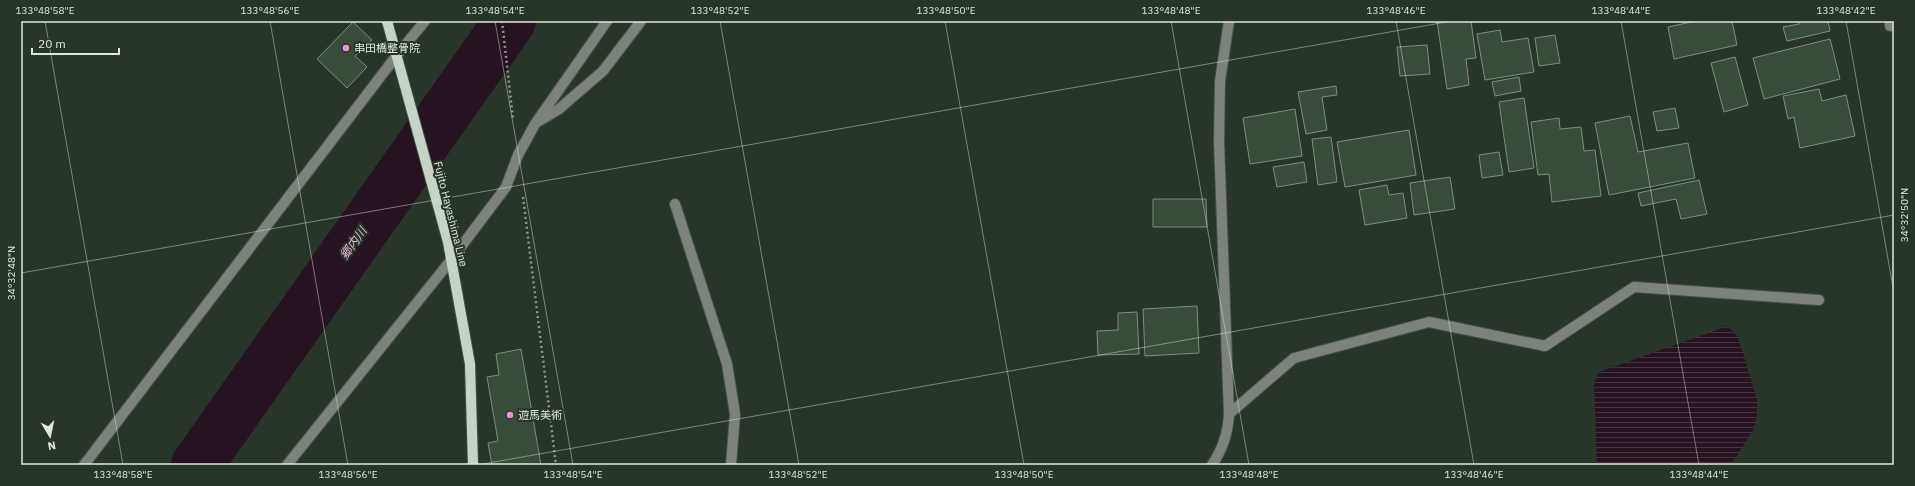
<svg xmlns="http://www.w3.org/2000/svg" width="1915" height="486" viewBox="0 0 1915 486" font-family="'IBM Plex Sans','Noto Sans JP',sans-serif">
<defs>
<pattern id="water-rules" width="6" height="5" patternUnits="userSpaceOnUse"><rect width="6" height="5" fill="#271221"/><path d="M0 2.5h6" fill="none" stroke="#463441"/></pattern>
</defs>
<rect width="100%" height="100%" fill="#28362a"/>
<!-- water -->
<path fill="url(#water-rules)" d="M1728,326L1738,337L1757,399V417L1753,430L1731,465H1597L1594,383L1599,372Z"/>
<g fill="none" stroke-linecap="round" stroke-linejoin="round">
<!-- river -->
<path stroke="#271221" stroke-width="52" d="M197,465L510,21"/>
</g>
<!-- building -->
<g fill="#374c39" stroke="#7d8d7e">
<path d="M1437,21H1471L1476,58L1466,59L1469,85L1447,89Z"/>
<path d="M1696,21H1732L1737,45L1674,59L1668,27Z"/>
<path d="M1798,21H1828L1830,31L1787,41L1783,27L1799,24Z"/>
<path d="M353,22L372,40L355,56L367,67L347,88L317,59Z"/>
<path d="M1500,30L1502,42L1528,38L1534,72L1485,80L1477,34Z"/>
<path d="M1555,35L1560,63L1539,66L1535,38Z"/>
<path d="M1830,39L1840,79L1764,99L1753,58Z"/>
<path d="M1427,45L1430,74L1400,76L1397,47Z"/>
<path d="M1735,57L1748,105L1724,112L1711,63Z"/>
<path d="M1519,77L1521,91L1495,96L1492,82Z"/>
<path d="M1336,86L1337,95L1322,97L1327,130L1306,134L1298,92Z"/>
<path d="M1819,89L1822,101L1846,95L1855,136L1800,148L1794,117L1788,119L1783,96Z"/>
<path d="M1524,98L1534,168L1509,172L1499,102Z"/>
<path d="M1675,108L1679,128L1657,131L1653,112Z"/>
<path d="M1295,109L1302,156L1250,164L1243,118Z"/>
<path d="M1630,116L1638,152L1688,143L1695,178L1609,195L1595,123Z"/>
<path d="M1559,118L1560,129L1581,127L1584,151L1595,150L1601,196L1552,202L1549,174L1538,175L1531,122Z"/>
<path d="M1409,130L1416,175L1345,187L1337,142Z"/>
<path d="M1331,137L1337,182L1318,185L1312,139Z"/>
<path d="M1499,152L1503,175L1482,178L1479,155Z"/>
<path d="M1304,162L1307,182L1277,187L1273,167Z"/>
<path d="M1450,177L1455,209L1414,215L1410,183Z"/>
<path d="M1699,180L1707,214L1681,219L1676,199L1641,206L1638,193Z"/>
<path d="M1387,185L1389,195L1403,193L1407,218L1365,225L1359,190Z"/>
<path d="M1153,199H1206L1207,227H1153Z"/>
<path d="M1197,306L1199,353L1145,356L1143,309Z"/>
<path d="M1137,312L1139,354L1098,355L1097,331L1118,330V313Z"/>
<path d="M521,349L541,465H492L488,443L498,441L487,377L499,375L496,354Z"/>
</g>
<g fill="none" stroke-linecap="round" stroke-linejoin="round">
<!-- minor casing -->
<g stroke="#455247" stroke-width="12">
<g id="minor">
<path d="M1890,21V26"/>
<path d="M539,121L559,109L603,71L641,21"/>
<path d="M675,204L727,364L735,414L731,465"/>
<path d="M1229,414L1294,358L1429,322L1545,346L1634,287L1819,300"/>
<path d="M84,465L397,55L425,21"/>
<path d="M287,465L451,260L506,187L518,155L535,124L607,21"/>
<path d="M1212,465C1223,449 1228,433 1229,414L1219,142L1220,81L1229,21"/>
</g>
</g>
<!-- major casing -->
<g stroke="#455247" stroke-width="12">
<path id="major" d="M387,21L448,242L470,364L473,465"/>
</g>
<!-- path -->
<g stroke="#8c978d" stroke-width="2.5" stroke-dasharray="2 3" stroke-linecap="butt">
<path d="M502,21L513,119"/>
<path d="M523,197L556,465"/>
</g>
<!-- minor -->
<use href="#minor" stroke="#7c837d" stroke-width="10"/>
<!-- major -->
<use href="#major" stroke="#c6d4c7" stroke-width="10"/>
</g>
<!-- ticks -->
<path fill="none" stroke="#dfe8e0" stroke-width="1" stroke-opacity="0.45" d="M45,21L123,465M270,21L348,465M495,21L573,465M720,21L799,465M945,21L1024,465M1171,21L1249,465M1396,21L1474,465M1621,21L1699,465M1846,21L1894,293M21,273L1452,21M477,465L1894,215"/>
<!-- markers -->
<g fill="#f391d6" stroke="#28362a" stroke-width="1.5">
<circle cx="346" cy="48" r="4"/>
<circle cx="510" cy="415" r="4"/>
</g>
<g text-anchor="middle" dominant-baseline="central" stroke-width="4" stroke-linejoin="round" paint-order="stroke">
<!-- poi labels -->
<g font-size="11" fill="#dfe8e0" stroke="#28362a" text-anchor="start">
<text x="354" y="48">串田橋整骨院</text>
<text x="518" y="415">遊馬美術</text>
</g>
<!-- street labels -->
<g font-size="11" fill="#dfe8e0" stroke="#28362a">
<text transform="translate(451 214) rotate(76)">Fujito Hayashima Line</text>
</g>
<!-- water labels -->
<g font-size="12" font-style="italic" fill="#eab8da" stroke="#28362a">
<text transform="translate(353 243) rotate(-55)">郷内川</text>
</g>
</g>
<!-- border -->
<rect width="1915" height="486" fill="none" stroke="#28362a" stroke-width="44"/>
<!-- north arrow -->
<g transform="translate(50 436) rotate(170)" stroke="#28362a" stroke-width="3" paint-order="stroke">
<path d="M0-3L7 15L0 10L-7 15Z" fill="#dfe8e0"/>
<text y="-6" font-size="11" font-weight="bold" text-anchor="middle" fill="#dfe8e0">N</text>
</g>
<!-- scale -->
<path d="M32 48v6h87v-6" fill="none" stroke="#dfe8e0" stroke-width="2"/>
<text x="38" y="48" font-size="12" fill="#dfe8e0" stroke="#28362a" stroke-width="3" paint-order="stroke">20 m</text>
<rect x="22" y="22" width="1871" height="442" fill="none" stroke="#dfe8e0" stroke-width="1.5"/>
<g font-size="10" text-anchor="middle" fill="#dfe8e0">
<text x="45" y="14">133°48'58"E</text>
<text x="270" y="14">133°48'56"E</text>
<text x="495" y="14">133°48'54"E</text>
<text x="720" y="14">133°48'52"E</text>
<text x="946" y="14">133°48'50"E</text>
<text x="1171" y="14">133°48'48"E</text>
<text x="1396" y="14">133°48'46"E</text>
<text x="1621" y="14">133°48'44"E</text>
<text x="1846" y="14">133°48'42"E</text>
<text transform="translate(1904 215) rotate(-90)" y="4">34°32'50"N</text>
<text transform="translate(11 273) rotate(-90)" y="4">34°32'48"N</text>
<text x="123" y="478">133°48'58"E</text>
<text x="348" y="478">133°48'56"E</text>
<text x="573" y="478">133°48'54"E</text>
<text x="798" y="478">133°48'52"E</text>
<text x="1024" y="478">133°48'50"E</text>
<text x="1249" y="478">133°48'48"E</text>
<text x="1474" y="478">133°48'46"E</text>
<text x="1699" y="478">133°48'44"E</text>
</g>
</svg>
